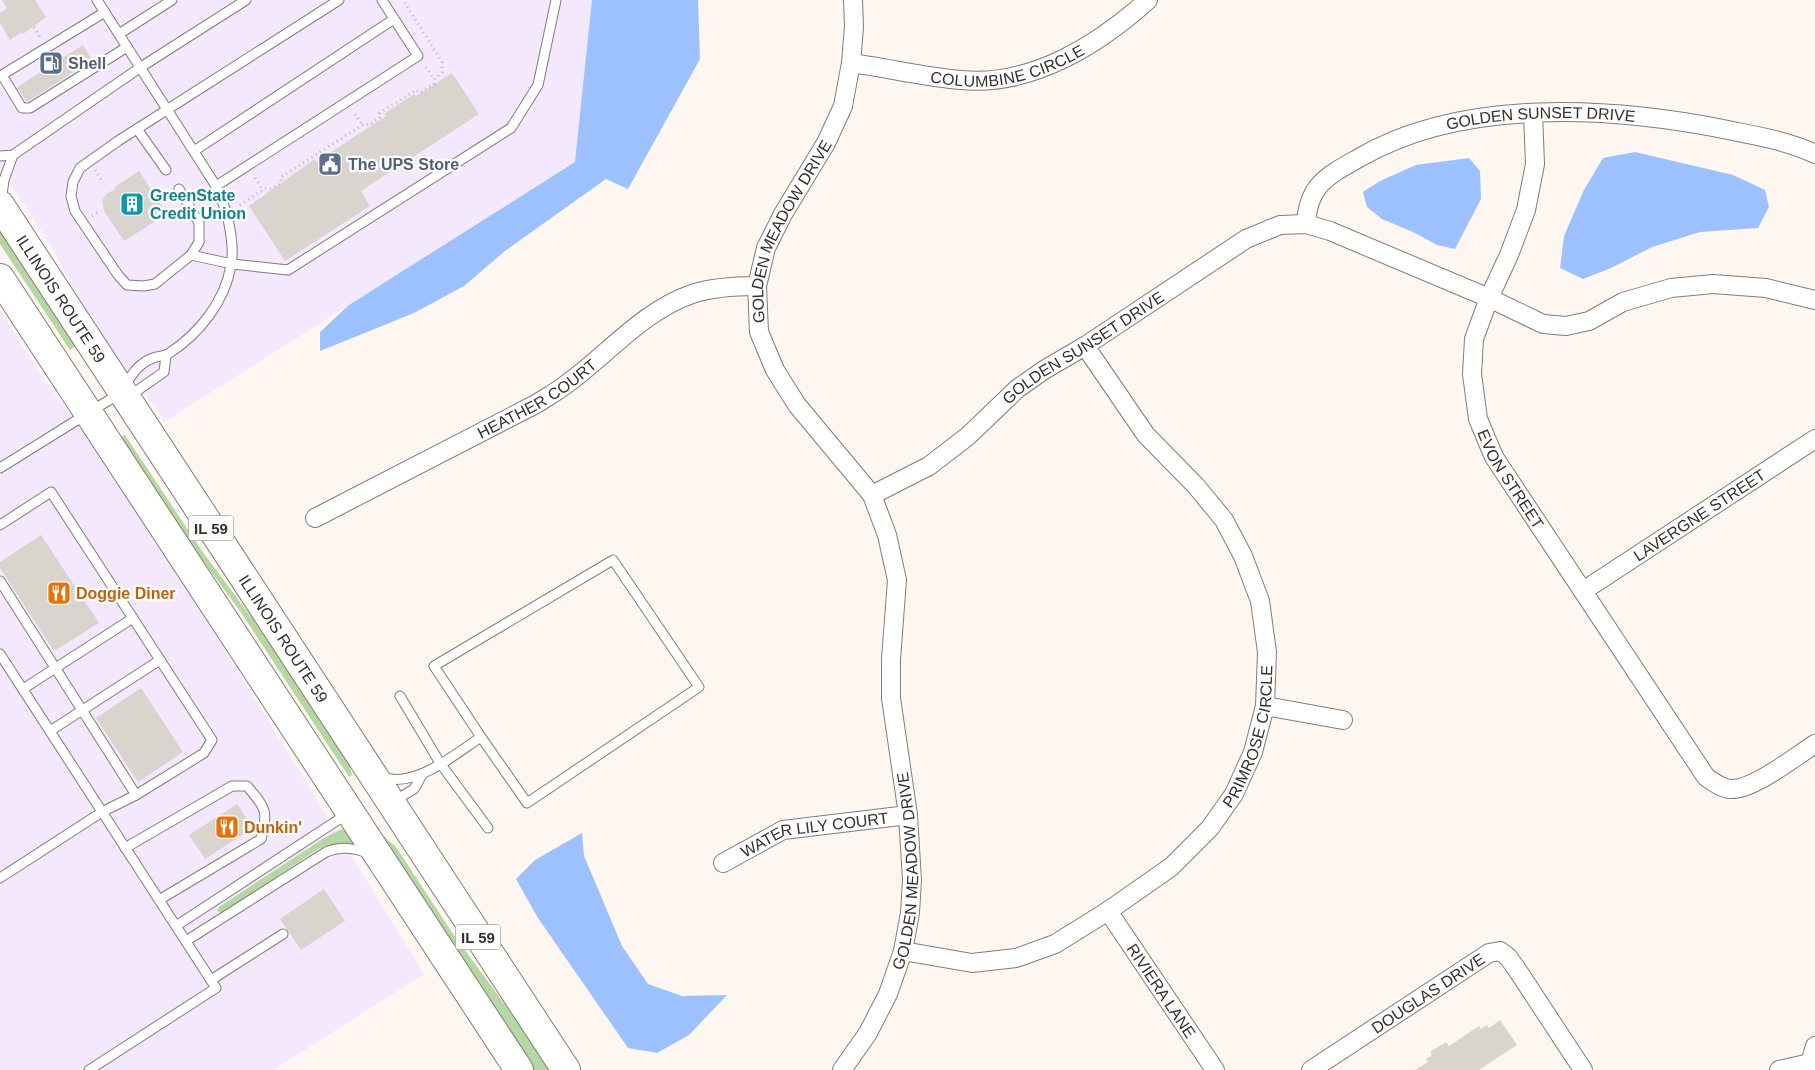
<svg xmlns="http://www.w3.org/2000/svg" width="1815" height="1070" viewBox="0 0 1815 1070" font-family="Arial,sans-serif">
<rect width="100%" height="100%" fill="#fdf6f1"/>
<!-- commercial -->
<g fill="#f3e8fd">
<path d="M0,0H592L576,161L164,422L156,407L108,351L47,239L14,189L0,173Z"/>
<path d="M0,310L49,387L105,455L424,974L273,1070H0Z"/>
</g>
<!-- green -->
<g fill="#b4d7a3">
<path d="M0,228L77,345L70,350L0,244Z"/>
<path d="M125,435L202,551L292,672L347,758L352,775L349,777L240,611L150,489L125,447L122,437Z"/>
<path d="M342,829L346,831L353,844C340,844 330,844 318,849L225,911L221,913L217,911L219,907L324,838Z"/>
<path d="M379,832L396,847L453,934L553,1070H532Z"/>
</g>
<!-- water -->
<g fill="#9cc1fe">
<path d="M592,0H698L700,59L628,189L606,179L505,251L464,286L414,313L320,351V332L349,305L575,162Z"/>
<path d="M1635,152L1733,175L1765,190L1769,207L1758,228L1700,232L1652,247L1611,268L1583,279L1560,268L1564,236L1584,190L1603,158Z"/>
<path d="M1469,158L1480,171L1481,199L1455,249L1437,245L1413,232L1382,219L1367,207L1363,192L1380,181L1416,165Z"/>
<path d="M582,833L584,856L622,946L648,984L682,996L727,995L689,1035L657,1053L628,1048L538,918L516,879L535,860Z"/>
</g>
<!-- building -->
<g fill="#dad4ce">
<path d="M2,0H35L46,17L23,34L22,32L10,40L0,23V13L7,8Z"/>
<path d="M83,45L92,60L27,102L17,87Z"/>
<path d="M452,73L479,114L361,191L370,206L285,261L249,206L315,159L316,162L386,116L384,114L414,94L416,96Z"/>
<path d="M139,171L167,214L124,241L104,211L102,201L106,194L114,190L117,185Z"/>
<path d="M41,535L99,623L54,651L0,568V562Z"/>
<path d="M141,688L183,752L138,782L96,718Z"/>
<path d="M237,804L253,828L205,859L189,835Z"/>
<path d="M324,889L345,921L301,950L280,919Z"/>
<path d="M1500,1020L1517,1045L1479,1070H1415L1428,1062L1426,1059L1432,1055L1430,1052L1446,1042L1449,1046L1479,1026L1481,1029L1487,1025L1489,1028Z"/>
</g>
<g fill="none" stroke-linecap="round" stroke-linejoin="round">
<!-- service casing -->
<g stroke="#837c78" stroke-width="11">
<g id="service">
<path d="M97,0L216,186C220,197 226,208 228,219C231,233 234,251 231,265C225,302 199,334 168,354C164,356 158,356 153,358C139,363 131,374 125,387"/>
<path d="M105,12L2,75L22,108H30L127,47"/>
<path d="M119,34L172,0"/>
<path d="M137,129L166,170"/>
<path d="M194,151L394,19"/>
<path d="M0,156L13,155L141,67L246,0"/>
<path d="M216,186L418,56L382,0"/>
<path d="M179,189L199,223V242L191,255L155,284L144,286L127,285L118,275L75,211L71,196L73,182L80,168L118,141L339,0"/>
<path d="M1,203L4,180L13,155"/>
<path d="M191,255L232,264L288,270L511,128L538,85L556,0"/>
<path d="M0,468L122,392L138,390L164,372L166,355"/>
<path d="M0,525L51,492L212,740L204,753L136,795L102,812L0,878"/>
<path d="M0,581L136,795"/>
<path d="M0,654L216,988L89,1070"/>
<path d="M23,689L133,618"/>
<path d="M400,696L440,763L488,828"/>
<path d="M50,731L160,660"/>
<path d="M382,777C415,789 455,754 481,737L527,803L699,687L613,560L434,666L481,737"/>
<path d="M394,801L414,789L422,775"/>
<path d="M125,848L232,786H247C265,807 269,811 261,839L159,900"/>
<path d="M176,926L347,814"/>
<path d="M186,941L326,852C341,846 353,848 368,853"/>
<path d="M211,980L283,934"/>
</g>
</g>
<!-- minor casing -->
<g stroke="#837c78" stroke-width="20">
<g id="minor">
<path id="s1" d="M851,63C888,68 924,77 961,80C1031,87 1098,45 1148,0"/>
<path id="s2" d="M1533,113L1535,164L1526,210L1509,255L1489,298L1474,339L1472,374L1478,419L1494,457L1706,777C1713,782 1721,788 1730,789C1752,791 1796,756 1815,744"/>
<path id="s3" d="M1306,224C1308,185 1327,176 1359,158C1463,97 1613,107 1728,130C1757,136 1788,141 1815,154"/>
<path id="s4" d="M872,495L929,466L968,436L1017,389L1044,370L1085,346L1246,239L1280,225L1306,224L1330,231L1489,298L1543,324L1566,326L1589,321L1623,302L1671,288L1713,284L1766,288L1815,300"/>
<path id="s5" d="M315,518L536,404C547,397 558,391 568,383C609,353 643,311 692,294C713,287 735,286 757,286"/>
<path id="s6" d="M1583,591L1815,439"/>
<path d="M1265,706L1343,720"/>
<path id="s7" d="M723,863L783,830L908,815"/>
<path id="s8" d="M1108,911L1215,1070"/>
<path id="s9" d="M903,951L972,963L1016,958L1055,944L1108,911L1171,867L1210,828L1234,794L1253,752L1265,706L1267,652L1260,601L1243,556L1224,520L1196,486L1146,435L1085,346"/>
<path d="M1810,1063L1815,1046"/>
<path id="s10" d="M842,1070L868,1033L888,994L903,951L910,913L912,880L908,815L891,698V659L897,580L887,535L872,495L797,405L775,370L759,332L757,286L766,248L783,214L826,143L843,106L851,63L854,27L853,0"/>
<path id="s11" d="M1311,1070L1489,953L1500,951L1508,957L1518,971L1583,1070"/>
<path d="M1779,1070L1810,1063H1815"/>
</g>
</g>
<!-- primary casing -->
<g stroke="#837c78" stroke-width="30">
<g id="primary">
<path id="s12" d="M0,205L566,1070"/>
<path d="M0,278L519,1070"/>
</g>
</g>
<!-- path -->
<g stroke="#bfb9b6" stroke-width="3" stroke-dasharray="1 4" stroke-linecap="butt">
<path d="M34,27L40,37"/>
<path d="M426,67L434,79"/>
<path d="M355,114L363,126"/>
<path d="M95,170L103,183"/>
<path d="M255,178L263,190"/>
<path d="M240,205L266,188L271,189L281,183V177L364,124L369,125L381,117L380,113L416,90L420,93L434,84V80L442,72V62L403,0"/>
<path d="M92,216L100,211"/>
</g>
<!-- service -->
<use href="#service" stroke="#fff" stroke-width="9"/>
<!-- minor -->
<use href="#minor" stroke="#fff" stroke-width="18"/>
<!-- primary -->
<use href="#primary" stroke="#fff" stroke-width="28"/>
</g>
<!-- icons -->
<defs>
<g id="fuel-square" transform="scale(1.25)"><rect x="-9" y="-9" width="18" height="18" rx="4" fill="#5c6f8a" stroke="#fff"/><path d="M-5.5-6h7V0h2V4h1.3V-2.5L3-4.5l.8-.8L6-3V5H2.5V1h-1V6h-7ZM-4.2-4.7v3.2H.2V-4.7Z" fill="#fff"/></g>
<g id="civic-square" transform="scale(1.25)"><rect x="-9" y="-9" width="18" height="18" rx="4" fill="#5c6f8a" stroke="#fff"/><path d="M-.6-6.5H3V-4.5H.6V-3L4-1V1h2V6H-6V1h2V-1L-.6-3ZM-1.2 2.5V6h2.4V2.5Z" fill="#fff"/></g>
<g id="building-square" transform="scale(1.25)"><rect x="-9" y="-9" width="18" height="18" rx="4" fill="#0f9aa8" stroke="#fff"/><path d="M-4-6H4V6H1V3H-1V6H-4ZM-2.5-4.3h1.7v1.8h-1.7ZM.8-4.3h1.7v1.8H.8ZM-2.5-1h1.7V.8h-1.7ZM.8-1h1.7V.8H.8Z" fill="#fff"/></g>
<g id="restaurant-square" transform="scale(1.25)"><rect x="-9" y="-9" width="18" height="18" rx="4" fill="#e8710a" stroke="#fff"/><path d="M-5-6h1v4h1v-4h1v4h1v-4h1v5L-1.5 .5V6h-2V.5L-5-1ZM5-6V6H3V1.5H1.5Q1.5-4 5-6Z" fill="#fff"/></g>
</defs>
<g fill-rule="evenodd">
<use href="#fuel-square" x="51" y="63"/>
<use href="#civic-square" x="330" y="164"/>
<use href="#building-square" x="132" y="204"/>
<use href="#restaurant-square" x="59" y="593"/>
<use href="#restaurant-square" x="227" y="827"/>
</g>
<g text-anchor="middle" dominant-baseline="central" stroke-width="4.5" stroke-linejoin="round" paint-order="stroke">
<!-- shield labels -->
<g fill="#fff" stroke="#706e6d" stroke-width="1">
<rect x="188.5" y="515.5" width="45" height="25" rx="4"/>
<rect x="455.5" y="924.5" width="45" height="25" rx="4"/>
</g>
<g font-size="15" font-weight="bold" fill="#33302f">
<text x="211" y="528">IL 59</text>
<text x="478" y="937">IL 59</text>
</g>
<!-- street labels -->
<g font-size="16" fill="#33302f" stroke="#fff">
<text stroke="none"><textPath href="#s1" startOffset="160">COLUMBINE CIRCLE</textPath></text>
<text stroke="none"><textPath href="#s3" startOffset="279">GOLDEN SUNSET DRIVE</textPath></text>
<text stroke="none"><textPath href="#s10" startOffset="905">GOLDEN MEADOW DRIVE</textPath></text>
<text stroke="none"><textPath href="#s12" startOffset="112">ILLINOIS ROUTE 59</textPath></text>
<text stroke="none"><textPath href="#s4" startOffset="259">GOLDEN SUNSET DRIVE</textPath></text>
<text stroke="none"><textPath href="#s5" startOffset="252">HEATHER COURT</textPath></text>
<text stroke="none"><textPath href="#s2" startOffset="386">EVON STREET</textPath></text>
<text stroke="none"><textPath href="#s6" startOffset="139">LAVERGNE STREET</textPath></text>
<text stroke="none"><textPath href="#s12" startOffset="518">ILLINOIS ROUTE 59</textPath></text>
<text stroke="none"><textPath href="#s9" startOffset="452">PRIMROSE CIRCLE</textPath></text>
<text stroke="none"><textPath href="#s7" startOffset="98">WATER LILY COURT</textPath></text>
<text stroke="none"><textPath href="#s10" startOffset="215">GOLDEN MEADOW DRIVE</textPath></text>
<text stroke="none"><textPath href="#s8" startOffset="96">RIVIERA LANE</textPath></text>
<text stroke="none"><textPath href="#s11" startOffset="140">DOUGLAS DRIVE</textPath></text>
</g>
<!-- service labels -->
<g font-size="16" font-weight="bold" fill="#4e5e75" stroke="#fff" text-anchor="start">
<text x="68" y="63">Shell</text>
<text x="348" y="164">The UPS Store</text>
</g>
<!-- culture labels -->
<g font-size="16" font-weight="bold" fill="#0d838f" stroke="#fff" text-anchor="start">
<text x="150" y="195">GreenState<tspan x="150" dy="18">Credit Union</tspan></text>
</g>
<!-- food labels -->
<g font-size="16" font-weight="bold" fill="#c56008" stroke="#fff" text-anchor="start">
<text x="76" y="593">Doggie Diner</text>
<text x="244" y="827">Dunkin'</text>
</g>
</g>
</svg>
